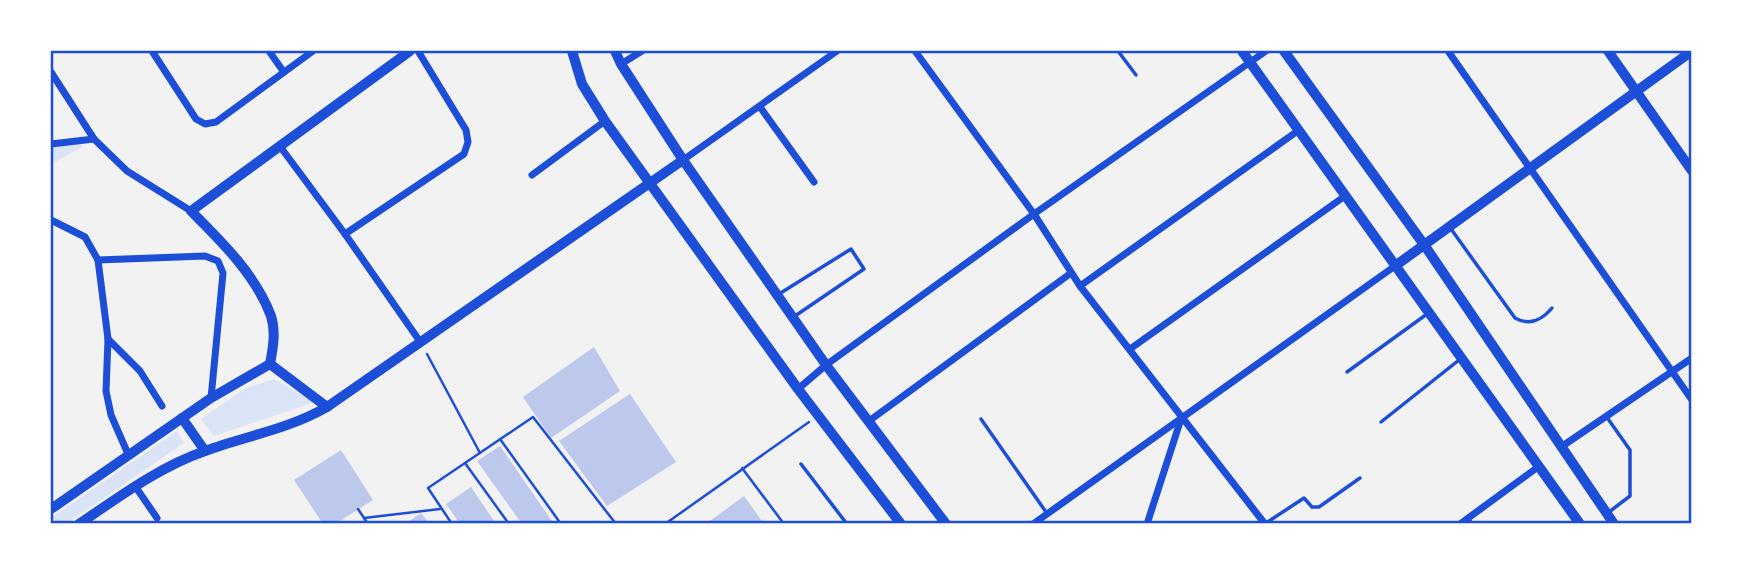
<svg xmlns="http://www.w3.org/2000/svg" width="1743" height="575" viewBox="0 0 1743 575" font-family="'Fira Sans Condensed',sans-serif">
<rect width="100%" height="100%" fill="#f2f2f2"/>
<!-- green -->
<g fill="#dbe4f7">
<path d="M79,142L83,147L51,164V146Z"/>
<path d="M274,379L315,402L214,436L201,419L246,388Z"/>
<path d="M177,431L184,443L66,524H51V518Z"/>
</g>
<!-- building -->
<g fill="#bdc9ec">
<path d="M594,347L620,391L551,438L523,397Z"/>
<path d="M630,394L676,462L607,506L559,441Z"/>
<path d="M500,446L554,524H522L477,461Z"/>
<path d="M341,450L373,500L335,524H323L294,480Z"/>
<path d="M471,487L496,524H460L446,504Z"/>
<path d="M744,496L764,524H706Z"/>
<path d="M421,513L430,524H405Z"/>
</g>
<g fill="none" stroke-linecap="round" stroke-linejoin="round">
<!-- path -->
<g stroke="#1d4ed8" stroke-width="2.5">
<path d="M427,354L480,453"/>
<path d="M500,439L561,524"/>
<path d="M465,463L533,417L616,524"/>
<path d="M742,468L784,524"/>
<path d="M358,509L368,524"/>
<path d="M364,518L440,509"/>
<path d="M452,524L428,488L465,463L509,524"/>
<path d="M665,524L809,422"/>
</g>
<!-- service -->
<g stroke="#1d4ed8" stroke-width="3.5">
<path d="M1118,51L1136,75"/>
<path d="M1451,229L1515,318C1529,326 1542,320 1552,308"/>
<path d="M779,294L851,249L864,269L795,316"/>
<path d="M1347,372L1427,314"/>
<path d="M1606,416L1630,450V496L1609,512"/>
<path d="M981,419L1046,512"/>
<path d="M1381,422L1459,360"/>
<path d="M801,464L847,524"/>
<path d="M1468,518L1472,524"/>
<path d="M1266,523L1304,498L1312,507H1319L1360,478"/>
</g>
<!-- minor -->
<g stroke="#1d4ed8" stroke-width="7">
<path d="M152,51L196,119L205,124L216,122L313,51"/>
<path d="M269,51L283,71"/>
<path d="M915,51L1034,214L1080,286L1265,524"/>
<path d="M1448,51L1692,400"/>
<path d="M621,64L642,51"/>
<path d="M51,72L94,139L127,171L191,211"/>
<path d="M760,107L814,182"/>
<path d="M51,144L94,139"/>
<path d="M279,145L345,234L421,343"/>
<path d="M683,160L837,51"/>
<path d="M532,175L605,121"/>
<path d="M51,220L85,237L98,260L108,339L106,391L111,415L128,454"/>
<path d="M345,234L464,154L468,142L466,130L418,51"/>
<path d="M98,260L205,256L218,261L223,273L211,398"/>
<path d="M1080,286L1299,130"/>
<path d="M108,339L140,371L162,406"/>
<path d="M1130,349L1345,196"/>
<path d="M798,389L826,365L1034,214L1266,51"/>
<path d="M869,421L1071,273"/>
<path d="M1561,447L1692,358"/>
<path d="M135,486L157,518"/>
<path d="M1033,524L1395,266"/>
<path d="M1147,524L1181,419"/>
<path d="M1460,524L1538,467"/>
</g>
<!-- tertiary -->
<g stroke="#1d4ed8" stroke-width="10">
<path d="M1608,51L1692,171"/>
<path d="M1395,266L1692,51"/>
<path d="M270,364C273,348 276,332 271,316C256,275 221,241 191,211L410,51"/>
<path d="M270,364L327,407"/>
<path d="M182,418L205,451"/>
<path d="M51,509L211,398L270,364"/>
<path d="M79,524C119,497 159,467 205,451C246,436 289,429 327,407L683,160"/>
</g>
<!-- secondary -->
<g stroke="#1d4ed8" stroke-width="10">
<path d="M572,51L582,84L605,121L798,389L901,524"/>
<path d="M615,51L621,64L683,160L826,365L946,524"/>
<path d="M1242,51L1580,524"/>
<path d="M1284,51L1425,246L1614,524"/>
</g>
</g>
<!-- border -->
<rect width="1743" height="575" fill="none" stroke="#ffffff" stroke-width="105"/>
<rect x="52" y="52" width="1638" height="470" fill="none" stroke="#1d4ed8" stroke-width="2.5"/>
</svg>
